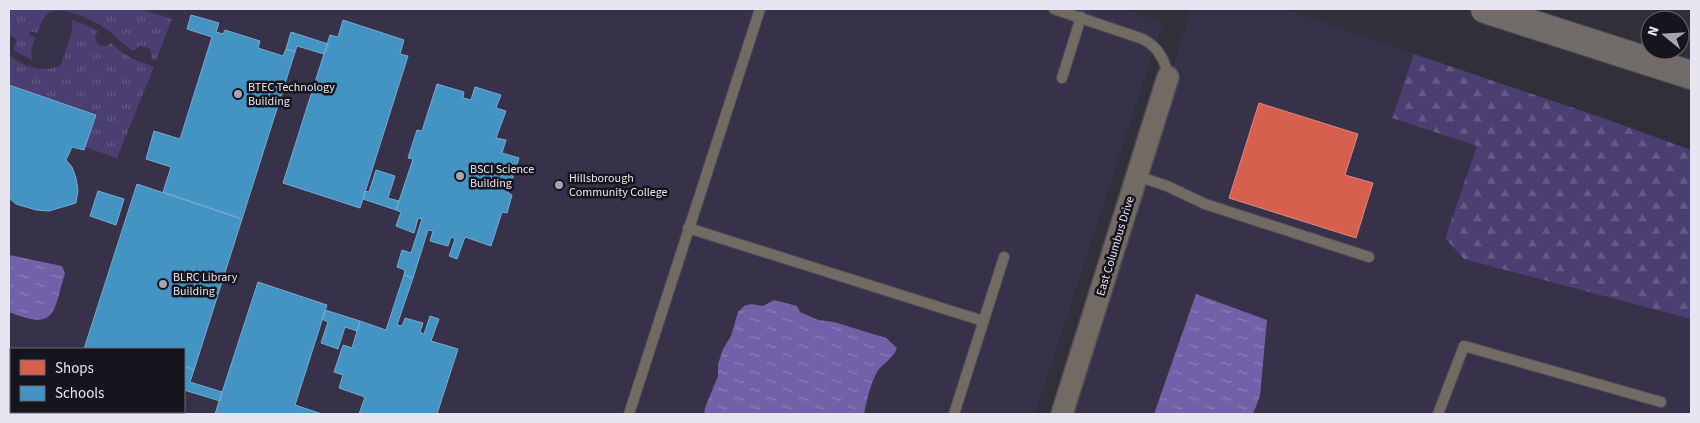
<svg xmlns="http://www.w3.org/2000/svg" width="1700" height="423" font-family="'Source Sans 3',sans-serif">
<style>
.built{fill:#373249;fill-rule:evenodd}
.grass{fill:url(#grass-tufts)}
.forest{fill:url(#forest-firs)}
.water{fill:url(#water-ripples)}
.shops{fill:#d6604d;stroke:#db887e}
.schools{fill:#4393c3;stroke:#74acd1}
.industry{fill:#8c8c6e;stroke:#a7a795}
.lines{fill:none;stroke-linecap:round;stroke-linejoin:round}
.lane-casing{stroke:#4f4d56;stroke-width:12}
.street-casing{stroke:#4f4d56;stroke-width:24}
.highway-casing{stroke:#4f4d56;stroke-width:30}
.lane{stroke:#726b64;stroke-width:10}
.street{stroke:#726b64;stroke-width:21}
.highway{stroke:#716b6a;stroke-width:28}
.poi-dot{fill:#a7a5b1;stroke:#16151d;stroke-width:2}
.labels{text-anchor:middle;stroke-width:5;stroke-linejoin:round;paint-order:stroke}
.poi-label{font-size:12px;fill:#e7e5f1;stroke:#16151d;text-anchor:start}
.street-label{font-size:12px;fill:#e7e5f1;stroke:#16151d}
</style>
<defs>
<pattern id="grass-tufts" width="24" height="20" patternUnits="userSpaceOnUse" patternTransform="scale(1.25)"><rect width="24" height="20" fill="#4a3f70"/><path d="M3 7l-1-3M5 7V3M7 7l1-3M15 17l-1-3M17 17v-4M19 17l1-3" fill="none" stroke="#645b85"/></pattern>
<pattern id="forest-firs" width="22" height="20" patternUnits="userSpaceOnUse" patternTransform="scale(1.25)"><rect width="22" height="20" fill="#4a3f70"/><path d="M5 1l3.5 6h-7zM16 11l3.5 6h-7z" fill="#645b85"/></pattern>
<pattern id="water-ripples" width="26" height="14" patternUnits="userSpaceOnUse" patternTransform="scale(1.25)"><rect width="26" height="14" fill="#7261a8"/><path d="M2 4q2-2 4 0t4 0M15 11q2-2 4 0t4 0" fill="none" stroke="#8d7fb9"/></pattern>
</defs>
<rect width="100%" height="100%" fill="#312f39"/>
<path class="built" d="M9 9H1125L1163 22 1035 414H9ZM11 349H184V412H11Z
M1191 9H1286L1414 54 1393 118 1477 146 1445 237 1690 318 1691 414H1253L1260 396 1159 399 1154 414H1073L1182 71 1173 68Z"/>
<path class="grass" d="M9 9H140L172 19 156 60 151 58V50L146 47 140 46 133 51C124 45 117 38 109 31 98 22 61 4 49 13 42 18 40 26 37 33L30 31 29 35 36 37 31 50 32 60 13 50 17 40 9 34Z
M72 20 86 25 97 31 95 38 97 43C102 46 105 48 111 43 124 56 137 61 154 67L117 158 85 147 96 114 9 85V55C23 67 44 74 61 65L72 31Z"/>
<path class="forest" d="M1414 54 1603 118 1691 150V319L1464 259 1445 238 1477 146 1392 118Z"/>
<path class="water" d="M9 255 62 266 65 273C53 314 56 331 9 312Z
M1196 294 1267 320 1260 396 1253 414H1154Z
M774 300 797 306 800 312 818 320 834 322 886 338 897 348C893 359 883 363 877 372 870 385 867 400 864 414H704L705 408 718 376V364L723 349 731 336 738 312 744 306 751 304 763 306Z"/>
<path class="shops" d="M1259 103 1358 134 1345 175 1373 183 1356 238 1229 198Z"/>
<path class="schools" d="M191 15 219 23 216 32 223 34 225 30 260 41 258 48 283 56 286 49 295 52 242 219 163 192 171 167 146 159 154 131 180 139 212 37 187 29Z
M343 20 404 40 400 54 408 56 360 208 283 183 330 35 338 37Z
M291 32 328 44 324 54 297 46 295 52 286 49Z
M437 84 464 92 463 98 471 100 475 87 501 95 496 108 506 111 496 138 506 140 502 153 519 158 508 193 512 195 507 213 502 212 491 246 465 237 457 259 449 256 455 239 451 237 448 246 430 241 433 231 428 230 413 278 404 275 405 270 397 267 402 250 411 253 422 219 418 218 414 233 396 226 401 212 396 210 413 159 408 158 417 130 422 131Z
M9 85 96 115 84 150 72 147 66 160 72 167 76 178 78 190 76 203 49 211 36 210 16 204 9 198Z
M376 170 395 176 388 198 399 201 396 210 363 199 365 191 369 192Z
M137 184 242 219 194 370 184 366V349H84Z
M98 191 124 199 116 225 90 216Z
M404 275 413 278 397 325 402 326 405 318 423 323 420 332 424 334 430 316 439 319 431 341 458 349 437 414H359L365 397 339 388 343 375 334 372 343 345 352 348 360 321 386 330Z
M258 282 327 305 295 405 322 414H215Z
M325 310 360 321 357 331 345 327 338 349 321 343 328 322 322 319Z
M184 366 194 370 190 382 222 392 220 401 184 390Z
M54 412H82L81 414H54Z"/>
<path class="industry" d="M9 385 11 386V412H54V414H9Z"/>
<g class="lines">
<defs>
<path id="lane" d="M1054 9 1143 39C1159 48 1165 60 1168 77
M1062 78 1081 17
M1137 176 1167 186 1205 204 1369 257
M688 228 983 321
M629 414 760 9
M954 414 1004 257
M1438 414 1464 346 1661 402"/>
<path id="street" d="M1062 414 1168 77"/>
<path id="highway" d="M1485 9 1691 75"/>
</defs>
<use href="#lane" class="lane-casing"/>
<use href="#street" class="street-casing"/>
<use href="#highway" class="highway-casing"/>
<use href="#lane" class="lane"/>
<use href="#street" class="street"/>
<use href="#highway" class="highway"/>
</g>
<g class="poi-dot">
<circle cx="238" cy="94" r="5"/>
<circle cx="460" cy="176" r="5"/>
<circle cx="559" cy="185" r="5"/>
<circle cx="163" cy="284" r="5"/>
</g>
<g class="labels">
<g class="poi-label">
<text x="248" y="91">BTEC Technology<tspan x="248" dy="14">Building</tspan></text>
<text x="470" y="173">BSCI Science<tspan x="470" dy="14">Building</tspan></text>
<text x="569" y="182">Hillsborough<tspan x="569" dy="14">Community College</tspan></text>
<text x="173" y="281">BLRC Library<tspan x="173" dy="14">Building</tspan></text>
</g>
<g class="street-label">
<text transform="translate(1115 246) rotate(-73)" y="4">East Columbus Drive</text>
</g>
</g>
<rect width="1700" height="423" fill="none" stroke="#e7e5f1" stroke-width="20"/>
<rect x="10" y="348" width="175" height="65" fill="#16151d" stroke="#6a6872"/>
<rect x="20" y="360" width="25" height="15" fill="#d6604d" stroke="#6a6872"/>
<text x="55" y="373" font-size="15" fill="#e7e5f1">Shops</text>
<rect x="20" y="386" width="25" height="15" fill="#4393c3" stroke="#6a6872"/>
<text x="55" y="398" font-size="15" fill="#e7e5f1">Schools</text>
<g transform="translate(1665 35) rotate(288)"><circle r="24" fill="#16151d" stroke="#6a6872"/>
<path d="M0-4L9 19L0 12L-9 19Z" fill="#a7a5b1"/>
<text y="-8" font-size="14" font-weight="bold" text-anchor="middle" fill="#e7e5f1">N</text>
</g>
</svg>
